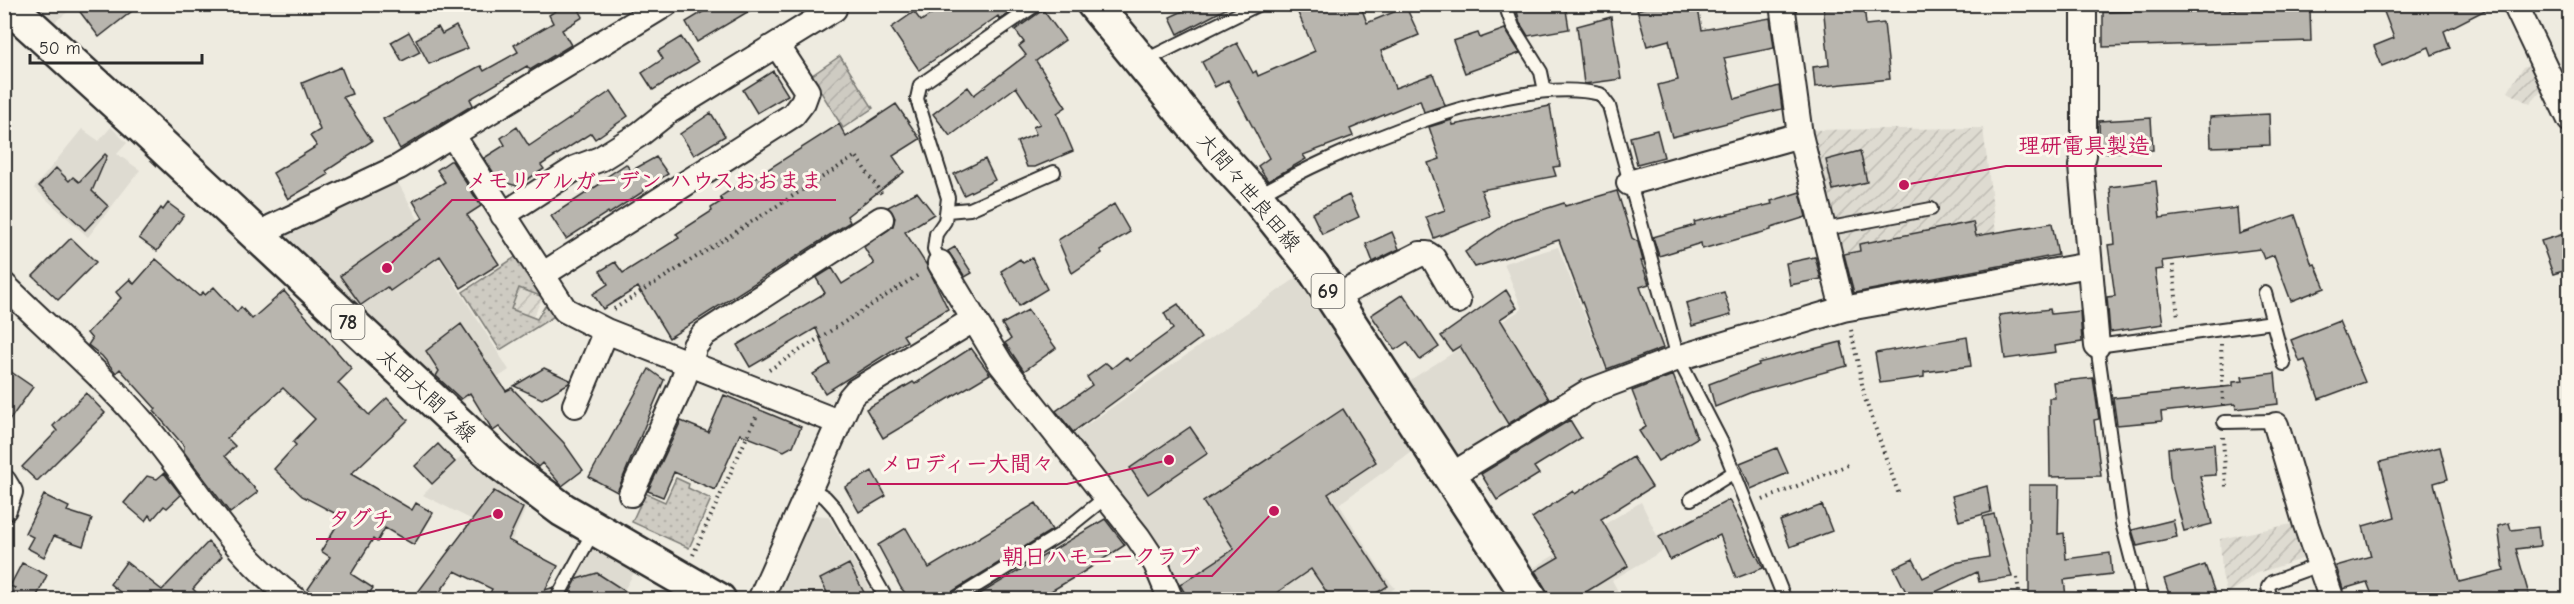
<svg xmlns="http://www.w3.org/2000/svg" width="2574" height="604" font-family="'Comic Neue','Klee One',sans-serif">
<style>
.built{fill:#dedbd1}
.industrial{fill:url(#industrial-furrows)}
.grass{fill:url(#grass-dots);stroke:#7c7b76;stroke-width:1.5}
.garden{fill:url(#garden-furrows);stroke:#7c7b76;stroke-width:1.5}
.building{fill:#b8b5ae;stroke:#2b2b2b;stroke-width:1.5}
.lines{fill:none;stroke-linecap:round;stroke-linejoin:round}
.service-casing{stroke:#2b2b2b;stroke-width:16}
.minor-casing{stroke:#2b2b2b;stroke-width:28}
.primary-casing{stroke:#2b2b2b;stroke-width:38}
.path{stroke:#2b2b2b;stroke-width:4;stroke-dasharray:1.5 4.5;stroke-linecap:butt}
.service{stroke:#fbf7ec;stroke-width:12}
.minor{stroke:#fbf7ec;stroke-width:24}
.primary{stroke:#fbf7ec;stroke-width:33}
.labels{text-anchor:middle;stroke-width:6;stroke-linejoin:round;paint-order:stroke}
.shield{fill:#fbf7ec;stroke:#696865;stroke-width:1.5}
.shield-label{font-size:20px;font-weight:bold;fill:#2b2b2b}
.street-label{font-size:21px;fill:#2b2b2b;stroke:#fbf7ec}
.leader{fill:none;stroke:#c2185b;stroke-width:2}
.callout-dot{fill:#c2185b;stroke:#fbf7ec;stroke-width:2}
.callout-label{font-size:22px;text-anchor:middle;font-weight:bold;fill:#c2185b;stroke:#fbf7ec;stroke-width:6;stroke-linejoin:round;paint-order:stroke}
</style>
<defs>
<pattern id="industrial-furrows" width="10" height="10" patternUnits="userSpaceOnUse" patternTransform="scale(1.5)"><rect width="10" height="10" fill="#dedbd1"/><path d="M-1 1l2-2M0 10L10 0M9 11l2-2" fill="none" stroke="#bfbcb4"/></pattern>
<pattern id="grass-dots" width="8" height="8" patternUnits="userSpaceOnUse" patternTransform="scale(1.5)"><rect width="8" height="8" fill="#cecbc2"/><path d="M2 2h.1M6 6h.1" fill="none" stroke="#b1aea7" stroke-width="1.8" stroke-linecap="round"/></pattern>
<pattern id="garden-furrows" width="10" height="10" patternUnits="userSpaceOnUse" patternTransform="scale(1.5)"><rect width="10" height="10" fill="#cecbc2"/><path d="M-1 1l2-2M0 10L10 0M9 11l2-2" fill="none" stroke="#b1aea7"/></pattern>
</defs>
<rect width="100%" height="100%" fill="#eeebe0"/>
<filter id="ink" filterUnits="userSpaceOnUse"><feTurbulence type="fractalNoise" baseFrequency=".0167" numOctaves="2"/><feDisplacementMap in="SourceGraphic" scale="12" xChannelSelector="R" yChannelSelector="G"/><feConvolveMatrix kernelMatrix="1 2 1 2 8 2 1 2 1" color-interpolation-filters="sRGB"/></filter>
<g filter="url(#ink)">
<path class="built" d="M26 5H77L49 26Z
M111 127 127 143 117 154 140 170 88 237 34 188 82 129 99 141Z
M395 177 441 261 509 370 457 405 276 235Z
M1558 247 1609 378 1460 460 1407 382 1522 309 1504 263Z
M1302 274 1414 450 1339 504 1384 575 1395 588 1381 599H1298L1295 593 1286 599H1180L1071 436Z
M462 455 526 508 512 540 423 495Z
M1641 502 1664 550 1612 580 1622 599H1549L1530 570Z
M811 515 828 516 876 599 774 600Z
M591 546 635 571 619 599 561 600Z"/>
<path class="industrial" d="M2534 63 2546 86 2530 104 2508 92 2523 67Z
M1983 128 2001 273 1849 296 1809 130Z
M519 288 543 297 533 317 511 309Z
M2296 523 2308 557 2255 574 2227 595 2222 574 2220 539Z"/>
<path class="grass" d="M517 256 543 297 519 288 511 309 537 319 547 303 556 315 500 350 463 292Z
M676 478 689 484 688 488 711 499 689 548 632 522 645 493 665 502Z"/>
<path class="garden" d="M840 56 873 108 843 128 811 76Z"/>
<path class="building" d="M74 4H141L99 37Z
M566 4H576L583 17 562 30 571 45 530 70 527 66 470 99 473 105 400 149 383 119 478 67 481 66 484 71 518 52 514 45 553 23 549 15Z
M716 4H761L697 42 686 22Z
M946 4H1022L1000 20 998 16 919 70 891 28 914 12 921 21Z
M1180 4H1235L1178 34 1170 17 1183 11Z
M1294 4H1360L1367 23 1406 7 1419 35 1381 51 1395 88 1433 74 1445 105 1424 112 1420 100 1350 129 1353 136 1303 155 1306 159 1268 181 1258 166 1269 158 1228 80 1215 87 1202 62 1237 43 1253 73 1256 71 1258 76 1315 51Z
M1531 4H1565L1569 29 1528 36 1520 23 1516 7Z
M1657 4H1697L1702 30 1770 18 1774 48 1724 58 1735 99 1779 86 1782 109 1672 137 1658 85 1678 80 1669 40 1647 46 1637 10Z
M1823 4H1864L1866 25 1884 23 1890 79 1815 87 1813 67 1829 65Z
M2381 4H2497L2444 31 2450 48 2432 55 2429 47 2382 66 2374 46 2394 38Z
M2221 9 2310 10 2311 41 2103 47V12Z
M1043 10 1065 40 1036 61 1066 107 1057 113 1073 151 1035 167H1027L1017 142 1036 134 1033 127 1040 124 1016 87 950 136 933 114 968 87 974 95 1026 55 1019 46 1024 42 1015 30Z
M1611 17 1621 79 1584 84 1577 26Z
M456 26 468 48 429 64 416 39 438 27 442 34Z
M1505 29 1520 53 1465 73 1453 41 1478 33 1480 38Z
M409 32 420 52 402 61 391 42Z
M681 37 698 62 653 90 642 73 663 59 658 51Z
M341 67 352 94 343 97 372 141 326 171 328 175 288 199 273 173 317 146 310 136 320 130 302 83Z
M773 71 788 95 757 113 743 90Z
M611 91 628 116 595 139 591 133 541 165 544 169 517 186 499 181 484 158 505 145 501 138 517 127 529 146Z
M896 104 920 139 893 156 904 172 847 216 850 222 669 338 638 287 603 309 593 294 608 284 600 271 615 262 623 273 679 238 676 234 712 211 711 208 722 201 720 197 744 181 745 184 839 124 846 137Z
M1550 106 1560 166 1553 167 1556 176 1481 190 1490 216 1434 238 1426 217 1445 210 1428 163 1440 159 1429 127 1452 120 1453 125Z
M711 113 725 136 694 155 680 134Z
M2269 114 2270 145 2211 147 2210 117Z
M2151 118 2153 150 2100 153 2099 121Z
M1657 130 1664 157 1637 164 1630 137Z
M1860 151 1867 182 1833 190 1826 160Z
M105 154 107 156 92 191 108 206 85 230 39 186 56 168 69 181 73 177 79 182Z
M656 157 668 174 643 189 644 191 609 214 608 212 566 239 551 216 603 182 602 180 626 164 631 171Z
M985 159 995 180 964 195 954 174Z
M450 161H452L481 206 467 215 499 264 461 288 440 256 390 291 387 287 361 305 340 276 423 218 413 201 445 182 437 170Z
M2156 181 2160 218 2237 208 2239 234 2295 215 2312 265 2315 264 2325 288 2291 301 2274 255 2264 259 2260 249 2162 261 2163 269 2155 270 2163 324 2110 332 2107 297 2115 296 2108 245 2115 244 2110 187Z
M1617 191 1632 238 1638 242 1643 261H1641L1649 284 1640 287 1663 348 1607 369 1559 240 1475 267 1465 252 1514 219 1564 203 1565 206Z
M917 192 934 214 905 232 926 264 948 309 903 335 907 341 825 393 813 374 830 364 816 328 750 367 737 345 825 293 816 278 832 268 842 284 874 264 864 247 893 226 895 218 888 207Z
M1800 192 1806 217 1771 228V230L1702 249 1701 243 1659 256 1653 237 1695 225 1694 222 1772 204 1771 201Z
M1349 195 1359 217 1322 234 1312 213Z
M168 203 184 215 157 251 139 238 161 208 163 210Z
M1114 204 1130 232 1100 250 1102 253 1072 273 1058 240Z
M1973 222 1976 236 2052 223 2058 255 1854 293 1844 254 1860 251 1859 244Z
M1392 232 1399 249 1373 262 1366 244Z
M2570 232V269L2553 274 2541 241Z
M71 238 96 262 58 300 33 276Z
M955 247 972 273 965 277 948 251Z
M1815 257 1821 279 1790 285 1786 263Z
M1032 258 1047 289 1019 306 1001 271 1020 259 1023 263Z
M156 259 199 296 203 292 205 295 214 287 237 312 241 307 252 319 284 291 352 369 338 383 369 415 387 398 408 420 351 474 412 510 416 503 433 513 414 545 385 528 377 542 373 539 351 574 373 588 365 600H323L308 589 330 557 321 551 342 517 302 496 274 469 296 445 293 442 315 419 283 388 227 438 235 446 225 456 258 492 230 513 184 452V446L154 411 156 409 120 369 116 373 102 356 88 345 92 339 87 333 121 298 116 292 130 279 134 284Z
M1506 290 1517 308 1500 319 1549 399 1508 424 1460 346 1452 351 1441 336Z
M1724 292 1731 315 1692 326 1686 303Z
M1403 294 1439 347 1420 360 1407 342 1395 350 1371 315Z
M1178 304 1201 338 1073 432 1056 411 1092 385 1087 377 1106 363 1112 368 1126 357 1129 361 1173 329 1164 313Z
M2050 309 2051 314 2080 311 2082 342 2055 346 2056 352 2005 359 1999 315Z
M1028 310 1056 348 1024 371 1005 343 1011 339 1002 324Z
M2339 321 2365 382 2319 399 2305 360 2300 362 2291 340Z
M461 324 506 391 512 388 564 443 583 470 562 486 542 463 538 467 499 427 493 431 470 393 461 399 436 376 439 371 426 351Z
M1967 337 1971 366 1924 372V377L1880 383 1875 353Z
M1841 342 1847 366 1752 392 1715 407 1709 384 1759 365 1758 363Z
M971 348 990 374 883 438 866 409 913 382 915 384Z
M4 367 33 387 4 428Z
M544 368 570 380 569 383 542 399 514 386Z
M649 369 664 380 617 492 589 477Z
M2275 373 2278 404 2236 409 2235 404 2161 412 2162 421 2117 425 2113 398 2233 386V382L2243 381 2242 377Z
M1673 375 1697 438 1658 461 1639 431 1646 427 1632 391Z
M2093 378 2099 419 2094 420 2101 476 2050 477 2049 398H2055L2053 382Z
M86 393 105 413 37 481 22 467 57 431 53 426Z
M724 395 801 427 793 446 784 451 740 434 715 490 674 472 663 497 648 491 681 421 708 432Z
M1343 409 1376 462 1328 494 1388 586 1365 600H1332L1311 569 1266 600H1189L1180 585 1234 549 1203 502Z
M1570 420 1581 438 1534 467 1539 474 1497 500 1481 474Z
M1190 427 1208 453 1148 494 1130 468Z
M438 444 455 462 432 484 415 466Z
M2214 444 2216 475 2200 476 2212 524 2184 531 2170 477 2168 448Z
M2440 447 2448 479 2434 483 2459 582 2504 571 2498 526 2509 523 2511 530 2538 527 2540 546 2516 549 2529 595 2511 600H2374L2367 582 2343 589 2336 566 2371 556 2363 526 2395 517 2380 462Z
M1777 448 1788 473 1751 489 1740 463Z
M1633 457 1652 487 1601 519 1628 566 1573 600H1552L1535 571 1559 557 1532 518 1573 491 1575 494Z
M872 471 886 496 859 512 845 487Z
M164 473 181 495 167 508 164 506 153 519 149 515 145 521 124 503 147 476 157 479Z
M2029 485H2059L2058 534 2064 533 2066 559 2110 553 2112 574 2064 580 2066 596 2029 598Z
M1987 486 1991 512 1959 521 1952 496Z
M494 491 523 508 508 540 558 566 545 590 554 587 548 600H504L490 593 492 589 455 571 434 600H412Z
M44 495 69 507 67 511 92 519 83 546 54 536 44 557 27 548 33 537 25 533Z
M1729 500 1763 568 1736 578 1720 535 1670 560 1659 537Z
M1036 503 1052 530 953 591 949 600H911L901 588 878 545 906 528 929 568Z
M1822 505 1832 531 1790 547 1780 521Z
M1994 514 2012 577 1979 582 1977 572 1931 594 1934 600H1910L1894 568 1913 559 1923 578 1954 563 1989 557 1983 517Z
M1105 519 1125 545 1085 571 1036 600H970Z
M2173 520 2177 537 2137 546 2132 530Z
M208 542 222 556 193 589 204 600H130L110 584 126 562 162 590Z
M22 563 47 575 35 600H9L15 588 10 586Z
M849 564 868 600H831L820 579Z
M2205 565 2216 596 2205 600H2171L2164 579Z
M597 573 639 600H566L577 579Z"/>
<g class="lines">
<defs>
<path id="service" d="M1505 4 1513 27 1541 72 1545 91
M1144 61 1259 4
M1257 196C1333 151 1513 73 1600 94L1609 106 1678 358 1722 443 1785 600
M947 211 970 209 1054 172
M1825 229 1931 209
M940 263 934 249 936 234 945 221 948 198 917 99 920 85 1037 4
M2265 293 2284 364
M2224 422 2273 421 2276 425
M811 489 825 497 835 508 887 600
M1691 499 1734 472
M957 598 1059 535 1106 497
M556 600 594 530
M2142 600 2122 523 2097 346 2273 322
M2271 600 2268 587 2272 582 2319 565"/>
<path id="minor" d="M1782 4 1800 135 1843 309
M2084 4V155L2081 166 2097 346
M2515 4 2570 120
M453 136 565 310 606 331 838 422
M1629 183 1800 135
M503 215 576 168 600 159 640 134 669 111 834 9
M257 237 272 227 399 167 666 4
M940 263 1001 364 1138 537 1156 564 1171 600
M542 275 793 115 803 102 807 91 777 45
M4 285C51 331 102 375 144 424 196 485 229 552 296 600
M1333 298 1420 254H1427L1433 258 1458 301
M575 405 606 331
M2276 425 2306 525 2332 600
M1450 476 1588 392 1678 358 1843 309 2089 265
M4 482 10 492 4 509
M631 494 681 386 695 346 704 334 881 219
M760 600 850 398 856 391 973 320"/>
<path id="primary" d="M7 4 140 125 500 463 563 510 719 600
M1094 4 1212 148 1256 196 1312 266 1531 600"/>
</defs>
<use href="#service" class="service-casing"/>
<use href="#minor" class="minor-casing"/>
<use href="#primary" class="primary-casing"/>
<path class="path" d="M2173 265 2178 318
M614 309 856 156 883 196
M1851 330 1865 399 1899 495
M2221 344 2223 406
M769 370 920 274
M2223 437 2226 487
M1763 500 1848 465
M693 555 757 415
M2017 578 2020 600"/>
<use href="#service" class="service"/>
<use href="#minor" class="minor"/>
<use href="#primary" class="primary"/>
</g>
</g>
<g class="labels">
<g class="shield">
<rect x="1311.5" y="274" width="33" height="34" rx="4.5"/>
<rect x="331.5" y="305" width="33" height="34" rx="4.5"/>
</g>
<g class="shield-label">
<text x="1328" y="298">69</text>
<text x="348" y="329">78</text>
</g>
<g class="street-label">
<text transform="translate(1249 192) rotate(50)" y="7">大間々世良田線</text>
<text transform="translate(427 395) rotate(43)" y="7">太田大間々線</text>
</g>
</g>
<path class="leader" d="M1904 185L2006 166H2162M387 268L452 200H836M1169 460L1067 484H867M498 514L406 539H316M1274 511L1212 576H990"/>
<g class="callout-dot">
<circle cx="1904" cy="185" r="6"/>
<circle cx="387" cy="268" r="6"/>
<circle cx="1169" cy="460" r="6"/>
<circle cx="498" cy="514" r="6"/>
<circle cx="1274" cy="511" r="6"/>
</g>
<g class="callout-label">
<text x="2084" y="153">理研電具製造</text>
<text x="644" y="188">メモリアルガーデン ハウスおおまま</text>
<text x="967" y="471">メロディー大間々</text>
<text x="361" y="526">タグチ</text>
<text x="1101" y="564">朝日ハモ二ークラブ</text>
</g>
<rect width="2574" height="604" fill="none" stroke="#fbf7ec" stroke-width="24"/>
<rect x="12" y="12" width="2550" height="580" fill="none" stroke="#2b2b2b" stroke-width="2" filter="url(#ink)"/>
<path d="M30 54v9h172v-9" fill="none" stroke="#2b2b2b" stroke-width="3"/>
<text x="39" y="54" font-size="18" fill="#2b2b2b" stroke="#fbf7ec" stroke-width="4.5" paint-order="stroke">50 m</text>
</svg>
